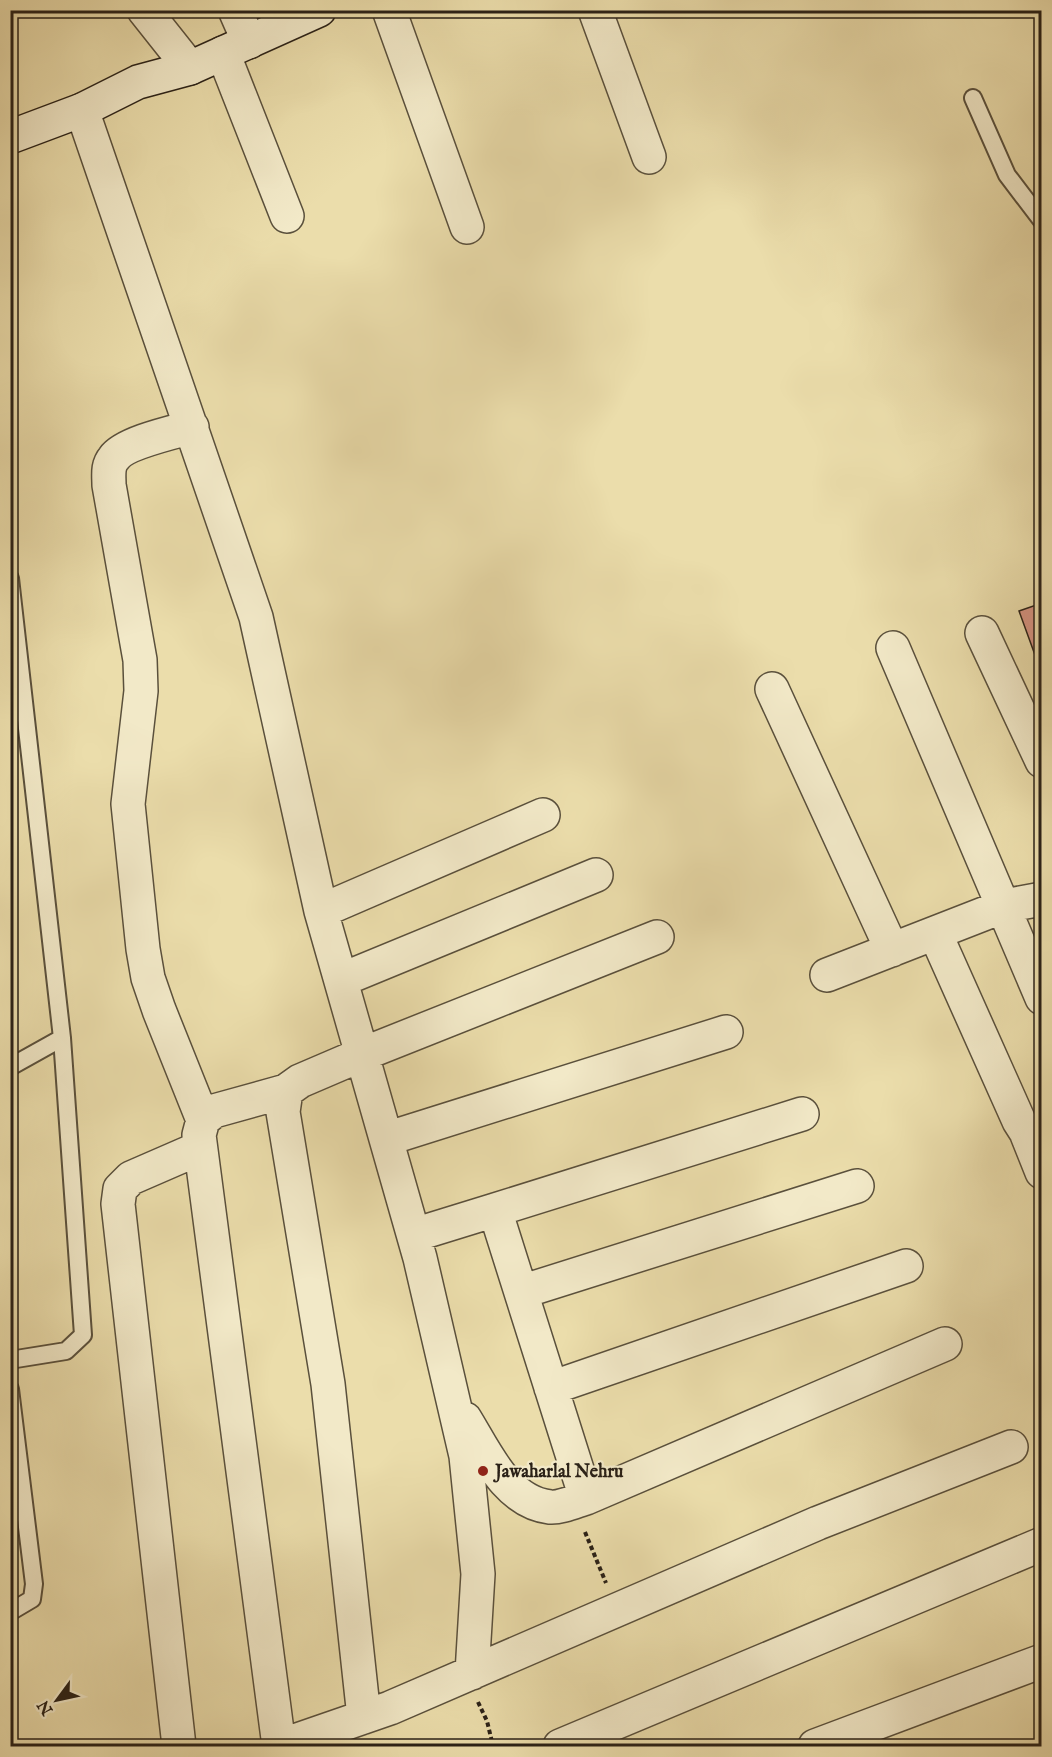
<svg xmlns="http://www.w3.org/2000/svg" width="1052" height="1757" font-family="'IM FELL English',serif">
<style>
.building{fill:#d79483;stroke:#2a2117;stroke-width:1.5}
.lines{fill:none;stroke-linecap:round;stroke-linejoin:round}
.service-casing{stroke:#5a503c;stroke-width:20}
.minor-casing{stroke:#5a503c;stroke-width:36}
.secondary-casing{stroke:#2a2117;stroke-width:36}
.path{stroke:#2a2117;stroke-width:4;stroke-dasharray:4.5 3;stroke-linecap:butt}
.service{stroke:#f2e9c8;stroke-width:16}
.minor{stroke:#f2e9c8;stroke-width:33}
.secondary{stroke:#f2e9c8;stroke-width:33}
.poi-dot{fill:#8f2418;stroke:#f2e9c8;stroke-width:2}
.labels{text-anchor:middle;stroke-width:4.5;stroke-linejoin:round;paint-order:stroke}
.poi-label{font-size:18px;font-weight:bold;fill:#2a2117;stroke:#f2e9c8;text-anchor:start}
</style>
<rect width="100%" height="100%" fill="#ebddab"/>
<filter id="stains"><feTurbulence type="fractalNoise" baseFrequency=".00333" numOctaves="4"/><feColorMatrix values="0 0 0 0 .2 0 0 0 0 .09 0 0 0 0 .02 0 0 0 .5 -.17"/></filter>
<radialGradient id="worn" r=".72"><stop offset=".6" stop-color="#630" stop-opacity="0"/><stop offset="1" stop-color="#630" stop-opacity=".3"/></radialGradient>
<path class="building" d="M1042 603V652L1035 655 1019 611Z"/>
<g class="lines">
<defs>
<path id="service" d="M973 98 1007 175 1042 221
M10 578 62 1038 83 1335 66 1351 10 1360
M10 1067 62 1038
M10 1389 34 1584 32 1599 10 1612"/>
<path id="minor" d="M144 10 190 68
M235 10 249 42
M389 10 467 227
M595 10 649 157
M223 53 287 216
M82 110 256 617 321 911 420 1258 466 1456 478 1574 472 1673
M192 427C174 432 124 443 114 458 107 466 109 475 109 485L140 660 141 691 128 804 143 949 148 978 159 1010 203 1120
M982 633 1042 761
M893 648 1042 998
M772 689 892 950
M321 911 543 815
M935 933 1019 1121 1026 1132 1042 1133
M827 975 1004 906 1042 899
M341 980 596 875
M1026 1132 1042 1172
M386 1139 726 1032
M495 1210 802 1114
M414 1235 495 1210 586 1498
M521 1292 857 1186
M551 1388 906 1266
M465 1419C485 1451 506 1502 550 1507 560 1508 576 1501 586 1498L945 1344
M364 1717 328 1384 283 1112 286 1091 300 1081 363 1054 657 937
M179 1746 118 1204 120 1189 131 1178 200 1148
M279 1746 199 1135 203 1120 214 1111 286 1091
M280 1746 390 1708 818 1523 1011 1447
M560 1746 1042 1544
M815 1746 1042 1661"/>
<path id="secondary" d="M10 137 82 110 138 82 190 68 319 10"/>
</defs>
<use href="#service" class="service-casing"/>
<use href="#minor" class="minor-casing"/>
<use href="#secondary" class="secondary-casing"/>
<path class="path" d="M585 1532 606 1583
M478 1702 487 1721 493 1746"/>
<use href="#service" class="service"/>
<use href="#minor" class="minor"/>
<use href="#secondary" class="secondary"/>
</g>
<circle class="poi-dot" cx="483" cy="1471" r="6"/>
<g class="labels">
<g class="poi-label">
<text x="495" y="1477">Jawaharlal Nehru</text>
</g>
</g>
<rect width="1052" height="1757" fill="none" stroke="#ebddab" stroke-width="36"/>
<rect x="12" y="12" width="1028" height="1733" fill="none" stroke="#2a2117" stroke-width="3"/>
<rect x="18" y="18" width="1016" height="1721" fill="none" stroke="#2a2117" stroke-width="1.5"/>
<g transform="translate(57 1700) rotate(237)" stroke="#f2e9c8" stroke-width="4.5" paint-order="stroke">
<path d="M0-4.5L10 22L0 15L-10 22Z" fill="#2a2117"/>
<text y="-9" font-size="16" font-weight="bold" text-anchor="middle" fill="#2a2117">N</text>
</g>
<rect width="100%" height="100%" filter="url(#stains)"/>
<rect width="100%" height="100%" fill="url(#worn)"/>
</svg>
